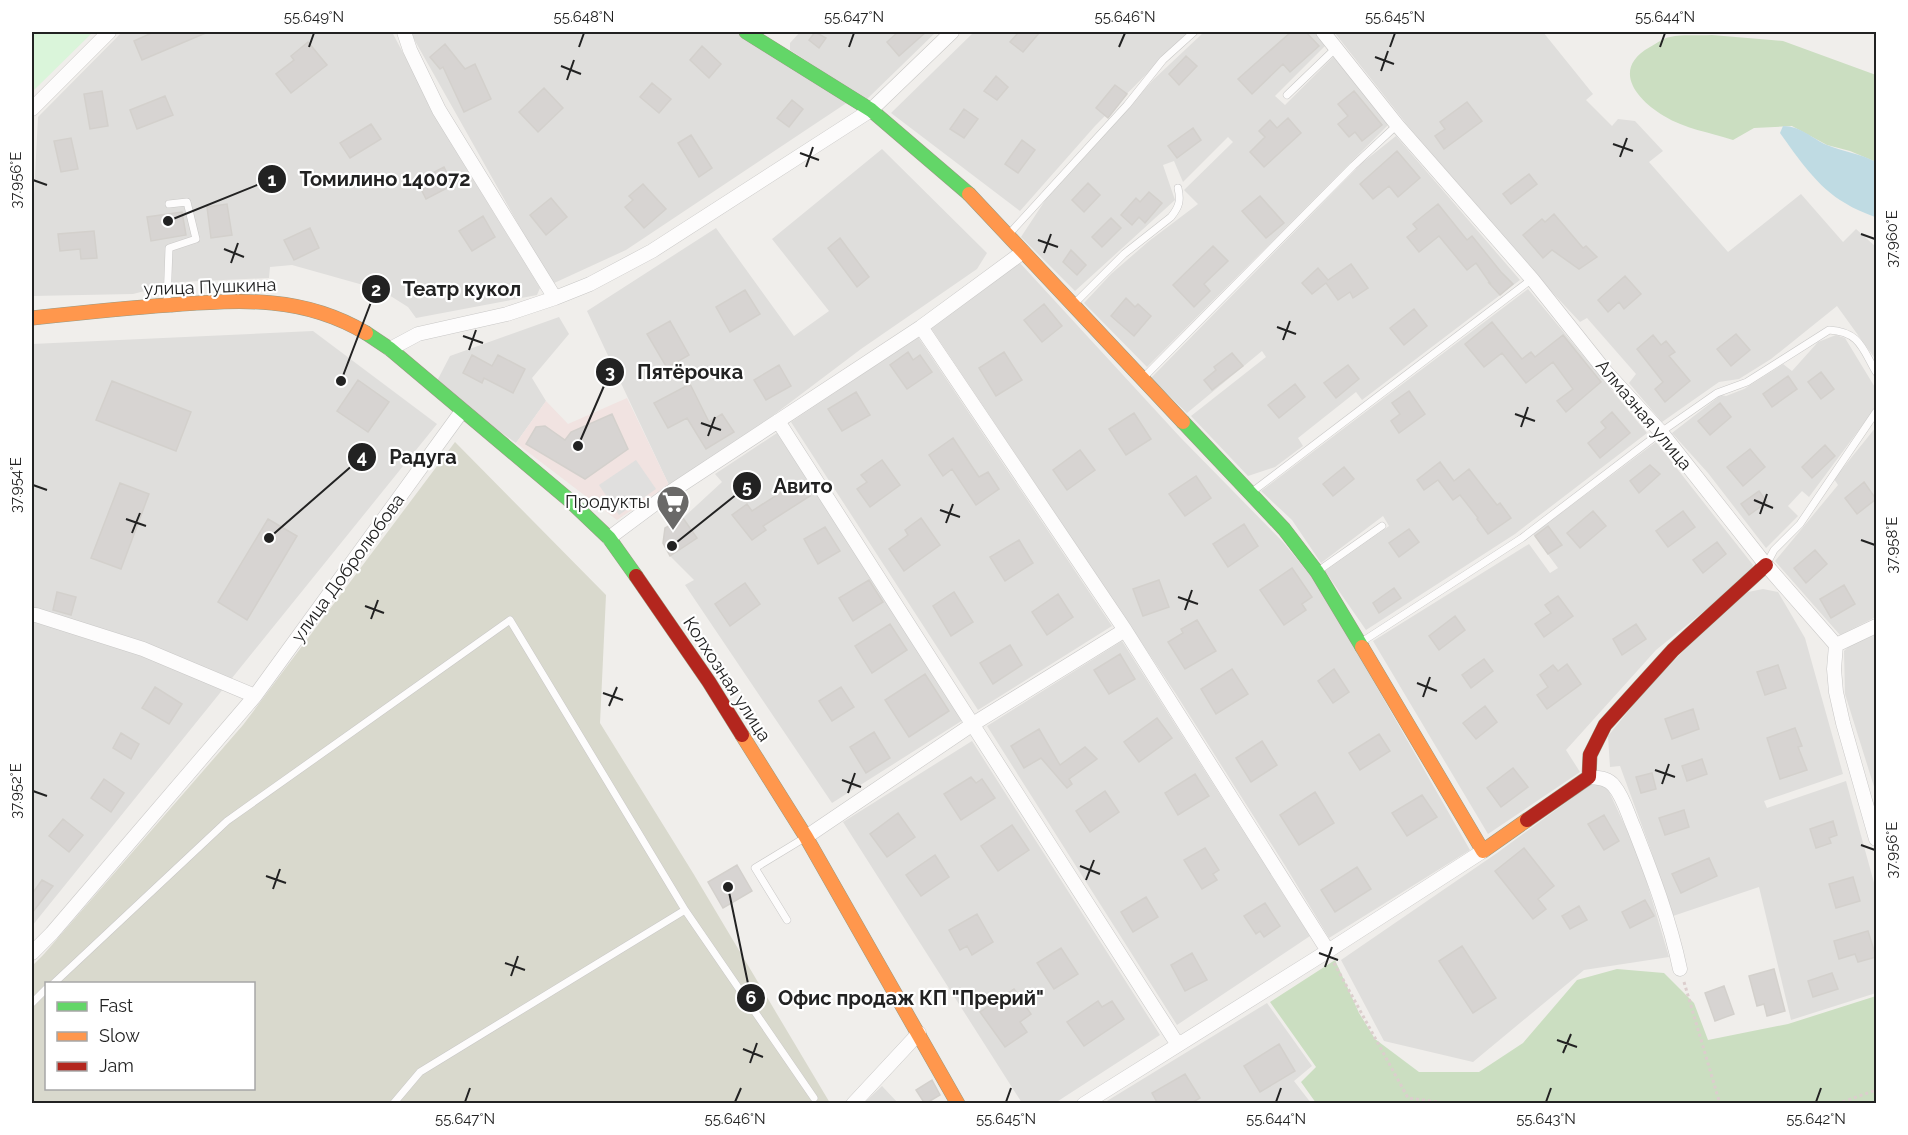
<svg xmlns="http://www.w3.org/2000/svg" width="1908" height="1135" font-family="Raleway,sans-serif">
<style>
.residential{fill:#dfdedc}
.commercial{fill:#f1e3e1}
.construction{fill:#d9d9cd;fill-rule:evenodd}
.forest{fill:#cbdec1}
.park{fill:#daf5da}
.parking{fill:#e0dfde}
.water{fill:#bfdbe3}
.building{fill:#d7d4d2;stroke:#d3d0cc;stroke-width:1.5}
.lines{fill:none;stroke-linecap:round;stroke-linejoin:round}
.lane-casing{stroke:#c9c8c7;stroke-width:8}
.street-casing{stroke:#c9c8c7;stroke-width:15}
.fast-casing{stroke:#999a82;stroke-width:15}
.slow-casing{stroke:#999a82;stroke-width:15}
.jam-casing{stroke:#999a82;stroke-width:15}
.path{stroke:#dccecd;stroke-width:3;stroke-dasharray:3 3;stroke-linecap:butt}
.lane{stroke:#fdfcfc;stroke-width:7}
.street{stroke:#fdfcfc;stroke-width:14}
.fast{stroke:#63d668;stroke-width:14}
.slow{stroke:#ff974d;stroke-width:14}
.jam{stroke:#b3261e;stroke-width:14}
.ticks{fill:none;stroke:#222;stroke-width:2}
.labels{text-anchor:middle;stroke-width:4.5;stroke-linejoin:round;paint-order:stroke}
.street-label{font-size:18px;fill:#222;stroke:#fff}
.poi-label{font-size:18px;fill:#222;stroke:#fff;text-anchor:end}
.leader{fill:none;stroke:#222;stroke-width:2}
.callout-dot{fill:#222;stroke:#fff;stroke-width:2}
.mark-label{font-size:18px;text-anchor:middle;font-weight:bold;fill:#fff}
.callout-label{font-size:20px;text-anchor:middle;font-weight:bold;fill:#222;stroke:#fff;stroke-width:4.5;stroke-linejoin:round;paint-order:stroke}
.neatline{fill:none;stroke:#222;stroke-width:2}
.ticks-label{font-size:15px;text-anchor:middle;fill:#222}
</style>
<rect width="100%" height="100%" fill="#f0eeeb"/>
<path class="residential" d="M122 32H392L448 138 540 288 537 295 416 318 408 307 381 290 292 265 270 267 269 278 180 282 133 294 32 296V234L38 117Z
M410 32H746L848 102 626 250 552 284Z
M800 32H936L866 100 790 50V43Z
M974 32H1188L1095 126 1020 211 891 113Z
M1204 32H1315L1327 44 1275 96 1285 105 1334 56 1388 125 1147 367 1084 303 1111 274 1149 241 1198 204 1184 190 1233 142 1228 137 1183 182 1174 161 1163 165 1175 200 1075 291 1021 237 1046 199 1153 80Z
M1334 32H1543L1593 94 1586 100 1612 126 1618 119 1635 121 1663 151 1649 162 1728 252 1801 194 1843 242 1856 229 1876 247V360L1837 306 1771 359 1739 379 1719 382 1662 422 1629 383 1636 374 1587 318 1580 322 1535 274 1408 126Z
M1396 136 1520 280 1362 400 1356 392 1298 438 1303 446 1275 467 1248 476 1191 416 1266 357 1262 351 1187 413 1151 378 1362 163Z
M882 149 987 253 977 269 861 349 747 435 669 485 587 311 716 228 794 336 829 311 772 239Z
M1020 263 1180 437 1283 542 1319 586 1470 850 1329 938 1286 867 1176 694 931 328Z
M1528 289 1647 433 1515 534 1366 630 1325 571 1389 526 1383 516 1321 563 1292 520 1261 491Z
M559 317 569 334 532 378 546 401 516 443 477 415 437 381 450 356Z
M313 331 437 424 32 926V344Z
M1836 335 1845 338 1876 389V407L1809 497 1802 491 1788 506 1798 516 1766 548 1708 473 1672 433 1721 395 1726 396 1744 389 1783 364 1792 371 1818 342Z
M918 337 1112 626 978 710 791 422Z
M1876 427V617L1840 635 1775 561 1838 485 1834 479Z
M777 433 963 720 832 803 685 585 694 580 670 556 663 543 665 528 683 518 722 482 715 474Z
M1656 442 1753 565 1749 575 1656 650 1566 750 1580 772 1488 834 1373 641 1529 544 1550 573 1558 568 1533 534Z
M1763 589 1778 592 1805 638 1843 774 1764 801 1767 808 1846 781 1876 890V993L1791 1020 1759 887 1673 916 1649 845 1620 766 1610 767 1608 736 1648 687 1717 617 1748 592Z
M1876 634V793L1845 694 1844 651 1852 643Z
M1122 641 1310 936 1177 1025 987 726Z
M972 741 1160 1035 1055 1103H1022L843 822Z
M1605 783 1639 856 1669 957 1584 970 1473 1062 1384 1041 1341 960 1497 853 1590 785Z
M1267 1003 1312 1066 1294 1081 1311 1103 1102 1104Z
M882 1086 898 1103H864Z"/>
<path class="commercial" d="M627 398 669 485 617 520 516 443 546 401 568 424Z"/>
<path class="construction" d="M455 442 606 595 600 723 693 873 830 1103 32 1104V966L44 954 243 725ZM46 984H254V1088H46Z"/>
<path class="forest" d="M1712 35 1783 41 1876 75V162L1850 151 1827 145 1792 126 1754 128 1733 140C1709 132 1685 129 1664 116 1636 99 1611 69 1650 47 1656 44 1663 38 1670 37 1683 34 1698 36 1712 35Z
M1335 960 1359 1013 1375 1039 1419 1072H1479L1523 1043 1577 980 1617 969 1664 973 1694 1003 1708 1040 1788 1024 1876 996V1103H1316L1301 1082 1316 1067 1270 1002Z"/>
<path class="park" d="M32 32H93L32 92Z"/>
<path class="parking" d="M636 460 656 489 619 515 599 485Z"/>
<path class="water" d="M1783 126C1801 126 1811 138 1827 145 1843 152 1859 153 1876 162V216L1875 217C1865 213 1854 209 1845 203 1818 188 1798 158 1780 133Z"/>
<path class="building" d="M154 32H208L142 60 134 41Z
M815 32 826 38 819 48 809 40Z
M898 32H926L899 56 887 42Z
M1019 32H1040L1023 52 1010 42Z
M1291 32H1306L1319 46 1290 72 1283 64 1252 94 1238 79Z
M308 42 327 65 291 93 276 74 294 60 291 56Z
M445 44 465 69 475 64 491 99 464 112 443 67 440 69 430 57Z
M702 46 721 64 709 78 690 60Z
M1186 56 1197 66 1179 85 1169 74Z
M996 76 1008 87 997 100 984 91Z
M652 83 671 99 659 113 640 97Z
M1115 85 1127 94 1108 118 1096 108Z
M544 88 563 108 538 132 519 112Z
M102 91 108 126 90 129 84 94Z
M1354 91 1382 125 1362 141 1355 132 1349 137 1338 124 1348 116 1338 104Z
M165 96 173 115 137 129 130 110Z
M792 100 803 109 789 127 777 118Z
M1467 102 1482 121 1444 149 1435 136 1445 129 1440 122Z
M964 109 978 119 964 138 950 129Z
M1288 118 1301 133 1264 167 1250 152 1265 137 1259 131 1270 120 1277 128Z
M371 124 381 139 350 158 340 143Z
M1193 128 1201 140 1177 158 1168 146Z
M691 135 712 168 699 177 678 143Z
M71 138 78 169 61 172 54 141Z
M1022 140 1035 150 1018 173 1005 164Z
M1397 151 1420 178 1398 197 1389 186 1373 199 1360 184Z
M444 167 453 185 426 199 417 181Z
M1529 174 1537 184 1511 204 1503 194Z
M1088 183 1100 195 1084 212 1072 200Z
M643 184 666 209 644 228 625 207 633 200 629 196Z
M1149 192 1162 203 1145 223 1139 217 1132 225 1121 215 1136 198 1140 202Z
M1260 196 1284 223 1266 238 1242 211Z
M551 198 567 217 546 235 530 215Z
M227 204 232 235 211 238 207 207Z
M1438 204 1467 240 1472 236 1501 272 1513 284 1500 295 1489 283H1490L1476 263 1467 270 1439 236 1419 252 1407 237 1417 229 1413 224Z
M182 212 186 235 151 241 147 217Z
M1554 214 1583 248 1586 246 1597 257 1579 269 1552 250 1543 258 1523 235 1542 219 1545 222Z
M483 216 495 237 472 251 459 231Z
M1111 218 1121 228 1102 247 1092 237Z
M310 228 319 248 294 260 284 240Z
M94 231 97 258 81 259 80 249 60 251 58 234Z
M840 238 869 277 857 287 828 248Z
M1213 246 1228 261 1204 284 1210 291 1194 307 1173 285Z
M1071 250 1086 265 1077 275 1063 262Z
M1351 264 1368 288 1353 298 1350 292 1338 300 1326 283 1312 294 1302 283 1318 268 1328 280Z
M1625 276 1641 294 1624 309 1619 302 1608 312 1598 300Z
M745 290 760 314 730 332 716 307Z
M1126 298 1135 307 1138 304 1151 316 1134 336 1111 316Z
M1044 304 1062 326 1042 342 1024 320Z
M1414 309 1427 326 1404 345 1390 328Z
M670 321 689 355 667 368 647 334Z
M1492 322 1522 359 1531 352 1535 357 1563 335 1601 382 1566 412 1557 401 1573 389 1553 362 1526 383 1502 353 1484 367 1465 344Z
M1736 334 1750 350 1731 366 1717 349Z
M1653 335 1661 345 1666 341 1675 352 1669 356 1690 381 1665 402 1655 389 1663 382 1637 349Z
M908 352 913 360 920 355 932 372 907 389 890 365Z
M1004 352 1022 380 996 396 979 368Z
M1232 353 1243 366 1212 390 1204 380 1216 370 1214 367Z
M472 355 492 366 498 355 525 369 513 393 484 378 482 383 463 373Z
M779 365 791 386 766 400 754 380Z
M1348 365 1359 379 1336 398 1324 383Z
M1821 372 1834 389 1821 399 1808 382Z
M1788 376 1797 389 1772 407 1763 394Z
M358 380 389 402 368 432 337 411Z
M112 381 191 412 176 451 96 420Z
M690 384 709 422 722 414 734 432 706 449 687 418 668 428 654 403Z
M1295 384 1305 397 1279 418 1268 405Z
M1409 391 1425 414 1399 433 1391 421 1400 414 1392 403Z
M856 392 870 415 842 431 828 409Z
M1720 403 1731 417 1710 435 1698 421Z
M1612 412 1630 433 1600 458 1588 443 1606 428 1601 422Z
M1134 413 1151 439 1126 455 1109 429Z
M612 414 628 449 585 479 526 444 536 427 545 426 565 440 571 432Z
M953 438 979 477 988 472 999 489 976 505 952 469 943 476 929 455Z
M1825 445 1835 456 1812 478 1802 467Z
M1750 449 1765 467 1743 486 1727 467Z
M1080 450 1095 470 1067 490 1053 470Z
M882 460 900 485 870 507 857 489 867 482 861 475Z
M1440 462 1454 481 1469 469 1497 505 1500 503 1511 518 1488 534 1477 519 1478 518 1460 495 1453 500 1438 480 1424 490 1417 480Z
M1650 465 1660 474 1639 493 1630 481Z
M1344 467 1354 479 1333 496 1323 484Z
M1196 476 1211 498 1185 516 1169 494Z
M800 480 810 496 763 526 766 530 752 540 732 515 747 504 752 511Z
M1864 482 1876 499 1857 514 1845 498Z
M120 483 149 494 121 569 91 558Z
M1759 491 1767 502 1749 515 1741 504Z
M1593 511 1606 526 1580 548 1567 533Z
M1683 511 1695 527 1668 547 1656 531Z
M683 518 697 538 670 556 663 543 665 528Z
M921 518 940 545 904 571 889 549 908 535 905 530Z
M268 519 297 536 247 620 218 602Z
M1244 524 1258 546 1228 567 1213 544Z
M1548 526 1562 545 1548 554 1535 536Z
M825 527 840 551 818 564 804 539Z
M1409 529 1419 542 1399 557 1389 543Z
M1019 540 1033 563 1005 581 990 557Z
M1717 542 1726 554 1703 573 1693 560Z
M1815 550 1827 564 1806 583 1794 568Z
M1292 568 1312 597 1302 604 1306 610 1284 625 1260 590Z
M869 580 883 602 853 621 839 598Z
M1159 580 1169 607 1143 616 1133 589Z
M745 583 760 604 730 626 715 604Z
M1844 585 1855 604 1831 618 1820 599Z
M1394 588 1401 598 1379 613 1373 603Z
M57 592 76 597 71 615 53 610Z
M954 592 973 622 951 636 933 606Z
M1058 594 1073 617 1047 635 1032 612Z
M1558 596 1573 616 1544 637 1535 624 1551 613 1545 605Z
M1455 616 1465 630 1439 650 1429 636Z
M1197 620 1216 651 1185 669 1168 642 1183 633 1181 629Z
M890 624 907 650 872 673 855 646Z
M1636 624 1646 639 1622 655 1613 639Z
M1010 645 1022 665 993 684 980 663Z
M1120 654 1135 679 1109 694 1094 670Z
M1484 659 1493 671 1471 688 1462 675Z
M1567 664 1581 684 1547 709 1537 695 1548 687 1540 675 1553 665 1558 671Z
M1778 665 1786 688 1765 695 1757 672Z
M1232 669 1248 694 1216 714 1201 689Z
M1334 669 1349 692 1333 703 1318 681Z
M925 674 949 711 909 737 885 700Z
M155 687 182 704 169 724 142 708Z
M841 687 854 707 832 721 819 701Z
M1485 706 1497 722 1476 739 1463 723Z
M1693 709 1699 729 1672 739 1665 719Z
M1157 718 1172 738 1139 762 1124 742Z
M1795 728 1802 746 1798 747 1807 770 1780 779 1767 738Z
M1039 729 1060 765 1085 747 1097 759 1069 779 1072 784 1067 788 1041 758 1024 768 1011 746Z
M874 732 890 758 866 773 850 747Z
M121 733 139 744 131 759 113 748Z
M1379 734 1390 751 1360 770 1349 753Z
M1262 741 1277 765 1251 782 1236 758Z
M1702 759 1707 774 1687 781 1682 766Z
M1513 768 1528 787 1501 807 1487 788Z
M1652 773 1656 789 1641 793 1636 777Z
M1195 774 1209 796 1178 815 1165 793Z
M971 777 976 783 982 779 995 798 961 820 944 794Z
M104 779 124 793 111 812 91 798Z
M1105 791 1119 812 1090 832 1076 811Z
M1315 792 1334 823 1299 845 1280 815Z
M1422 795 1437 817 1407 836 1392 813Z
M1684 810 1689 827 1665 835 1659 818Z
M898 813 915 837 887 857 870 834Z
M1604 815 1619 841 1604 850 1588 824Z
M63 819 83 835 69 852 49 836Z
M1833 821 1837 835 1829 838 1831 843 1816 848 1810 829Z
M1012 825 1029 850 998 871 981 846Z
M1205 848 1219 870 1213 874 1217 880 1202 889 1184 860Z
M1524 848 1554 886 1538 899 1546 909 1533 919 1495 871Z
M935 855 949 877 921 896 906 875Z
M1709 858 1717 876 1681 893 1672 874Z
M737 865 752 891 723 908 708 882Z
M1357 867 1371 889 1335 912 1321 890Z
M1853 877 1860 901 1836 908 1829 884Z
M42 880 53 886 32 913V894Z
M1146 897 1158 917 1133 932 1121 912Z
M1645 900 1654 916 1630 928 1622 912Z
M1265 903 1280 926 1264 937 1260 931 1256 934 1244 916Z
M1579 906 1587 920 1570 929 1562 916Z
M977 914 993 942 972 955 967 946 960 950 949 930Z
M1868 931 1876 957 1858 962 1855 954 1839 959 1834 941Z
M1462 946 1496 998 1473 1013 1439 961Z
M1061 948 1078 974 1054 989 1037 963Z
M1192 953 1207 980 1185 991 1171 965Z
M1774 969 1785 1011 1767 1016 1764 1004 1757 1006 1749 976Z
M1832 973 1838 989 1813 997 1808 981Z
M1724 986 1734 1014 1715 1021 1705 993Z
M1014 989 1031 1014 1020 1022 1027 1032 1005 1047 980 1012Z
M1098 1001 1102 1007 1112 1001 1124 1019 1084 1046 1067 1022Z
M1279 1044 1295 1071 1260 1092 1244 1066Z
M1185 1074 1200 1098 1190 1104H1158L1152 1093Z
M932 1080 940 1095 925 1104 916 1090Z"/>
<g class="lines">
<defs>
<path id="lane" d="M1287 95 1337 47
M1010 233 1127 105 1163 60 1194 32
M167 303 169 248 196 239 187 202 169 204
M1074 304 1124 254 1171 217C1179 207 1181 201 1178 188
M1144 377 1353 166 1397 125
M1252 492 1532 279
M1766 565 1774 550 1800 524 1876 412
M1318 571 1382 526
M1360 643 1522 538 1661 432 1717 393 1747 382 1829 330C1860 332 1862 348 1876 372
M787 920 755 868 806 837
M53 984 227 821 510 620 685 910 814 1098
M32 1003 46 989
M393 1104 420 1072 685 910"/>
<path id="street" d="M404 32 410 50 439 110 555 298
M1323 32 1397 125 1532 279 1606 372 1661 432 1766 565 1836 645 1834 669 1836 692 1843 723 1876 839
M32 109 109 32
M921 327 1125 630 1328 951
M390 349 418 334 507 314 555 298 590 284 652 251 871 110 952 32
M778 421 1178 1045
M609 538 672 491 921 327 1023 252
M32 615H36L143 649 255 696
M1836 645 1876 626
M1589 777C1599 778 1608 778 1614 786 1624 798 1628 815 1634 828 1652 874 1670 921 1680 969
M806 837 973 724 1125 630
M32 953 52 933 255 696 462 411
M853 1104 919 1033
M1084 1104 1328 951 1483 851"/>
<path id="fast" d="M746 32 871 110 969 194
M366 333 390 349 568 499 609 538 636 576
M1183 422 1284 529 1317 572 1362 647"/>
<path id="slow" d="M969 194 1183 422
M32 318C78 313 124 308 170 305 241 300 302 295 366 333
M1362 647 1483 851 1527 820
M742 735 806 837 958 1104"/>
<path id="jam" d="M636 576 709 682 742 735
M1527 820 1589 777 1590 755 1605 725 1673 650 1766 565"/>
</defs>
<use href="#lane" class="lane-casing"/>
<use href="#street" class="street-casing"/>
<use href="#fast" class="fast-casing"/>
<use href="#slow" class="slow-casing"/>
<use href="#jam" class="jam-casing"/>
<path class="path" d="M1334 963 1408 1098 1454 1104
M1684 982 1720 1104
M1837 1104 1876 1090"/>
<use href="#lane" class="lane"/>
<use href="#street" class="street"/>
<use href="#fast" class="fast"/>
<use href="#slow" class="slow"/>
<use href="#jam" class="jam"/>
</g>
<path class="ticks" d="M309 47 314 33M579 47 584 33M849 47 854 33M1119 47 1125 33M1390 47 1395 33M1660 47 1665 33M1375 57 1394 64M561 66 581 74M1381 71 1388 51M567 80 574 60M1613 144 1633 151M800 153 819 160M1620 157 1627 138M806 167 813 147M33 180 47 185M1861 234 1875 239M1038 240 1058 247M224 249 244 257M1044 253 1051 234M231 263 238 243M1277 327 1296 334M463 336 483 343M1283 340 1290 321M469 350 476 330M1515 414 1535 421M701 423 721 430M1521 427 1528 407M708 436 715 417M33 485 47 490M1754 500 1773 508M940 510 960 517M1760 514 1767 494M126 519 146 526M946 523 953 504M132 533 140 513M1861 540 1875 545M1178 597 1198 604M365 606 384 613M1185 610 1192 590M371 619 378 600M1417 683 1437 691M603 693 623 700M1423 697 1430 677M609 706 617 687M1655 770 1675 777M842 780 861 787M1662 784 1669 764M33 791 47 796M848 793 855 773M1861 845 1875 850M1080 866 1100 874M266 876 286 883M1086 880 1094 860M273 889 280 869M1319 953 1338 960M505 963 525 970M1325 967 1332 947M511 976 518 956M1557 1040 1577 1047M743 1049 763 1057M1563 1053 1571 1034M750 1063 757 1043M465 1102 470 1088M735 1102 741 1088M1006 1102 1011 1088M1276 1102 1281 1088M1546 1102 1551 1088M1816 1102 1821 1088"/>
<defs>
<symbol id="supermarket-pin" viewBox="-11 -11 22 30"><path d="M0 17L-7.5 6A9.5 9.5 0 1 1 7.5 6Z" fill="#6a6968" stroke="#fff"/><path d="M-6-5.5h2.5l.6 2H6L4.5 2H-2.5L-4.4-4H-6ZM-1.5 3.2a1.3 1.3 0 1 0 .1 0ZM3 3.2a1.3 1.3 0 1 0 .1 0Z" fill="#fff"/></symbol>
</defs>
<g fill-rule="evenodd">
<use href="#supermarket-pin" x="654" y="483" width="38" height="52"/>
</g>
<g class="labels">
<g class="street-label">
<text transform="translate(210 287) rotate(-2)" y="6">улица Пушкина</text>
<text transform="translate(1644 415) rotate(50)" y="6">Алмазная улица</text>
<text transform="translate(348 568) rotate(-54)" y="6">улица Добролюбова</text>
<text transform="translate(727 679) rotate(57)" y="6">Колхозная улица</text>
</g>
<g class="poi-label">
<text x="650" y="508">Продукты</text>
</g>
</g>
<path class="leader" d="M168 221L272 179M341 381L376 289M578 446L610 372M269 538L362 457M672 546L747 486M728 887L751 998"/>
<g class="callout-dot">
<circle cx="168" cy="221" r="6"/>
<circle cx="341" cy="381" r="6"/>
<circle cx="578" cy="446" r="6"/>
<circle cx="269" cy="538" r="6"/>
<circle cx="672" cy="546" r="6"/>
<circle cx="728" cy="887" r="6"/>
<circle cx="272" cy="179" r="15"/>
<circle cx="376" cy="289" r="15"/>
<circle cx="610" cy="372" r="15"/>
<circle cx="362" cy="457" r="15"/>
<circle cx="747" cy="486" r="15"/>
<circle cx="751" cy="998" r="15"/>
</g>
<g class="mark-label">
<text x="272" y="186">1</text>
<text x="376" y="296">2</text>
<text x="610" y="378">3</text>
<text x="362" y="463">4</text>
<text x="747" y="493">5</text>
<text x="751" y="1004">6</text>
</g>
<g class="callout-label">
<text x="385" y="186">Томилино 140072</text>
<text x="462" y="296">Театр кукол</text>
<text x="690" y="379">Пятёрочка</text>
<text x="423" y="464">Радуга</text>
<text x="803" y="493">Авито</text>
<text x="911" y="1005">Офис продаж КП "Прерий"</text>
</g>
<rect width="1908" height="1135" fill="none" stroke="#ffffff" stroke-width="66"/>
<rect x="45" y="982" width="210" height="108" fill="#ffffff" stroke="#a7a7a7" stroke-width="1.5"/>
<rect x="57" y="1002" width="30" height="9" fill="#63d668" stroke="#a7a7a7" stroke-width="1.5"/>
<text x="99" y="1012" font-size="18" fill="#222222">Fast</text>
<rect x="57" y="1032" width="30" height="9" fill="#ff974d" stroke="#a7a7a7" stroke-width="1.5"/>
<text x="99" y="1042" font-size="18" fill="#222222">Slow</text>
<rect x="57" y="1062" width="30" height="9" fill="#b3261e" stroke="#a7a7a7" stroke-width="1.5"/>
<text x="99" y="1072" font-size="18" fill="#222222">Jam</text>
<rect x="33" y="33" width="1842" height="1069" class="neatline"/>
<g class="ticks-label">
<text x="314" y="22">55.649°N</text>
<text x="584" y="22">55.648°N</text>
<text x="854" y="22">55.647°N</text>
<text x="1125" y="22">55.646°N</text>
<text x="1395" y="22">55.645°N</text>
<text x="1665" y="22">55.644°N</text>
<text transform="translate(16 180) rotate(-90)" y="5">37.956°E</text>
<text transform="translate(1892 239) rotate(-90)" y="5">37.960°E</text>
<text transform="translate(16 485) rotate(-90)" y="5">37.954°E</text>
<text transform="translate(1892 545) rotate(-90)" y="5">37.958°E</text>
<text transform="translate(16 791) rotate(-90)" y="5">37.952°E</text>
<text transform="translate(1892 850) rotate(-90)" y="5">37.956°E</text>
<text x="465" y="1124">55.647°N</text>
<text x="735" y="1124">55.646°N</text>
<text x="1006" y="1124">55.645°N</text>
<text x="1276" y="1124">55.644°N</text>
<text x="1546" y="1124">55.643°N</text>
<text x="1816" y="1124">55.642°N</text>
</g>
</svg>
